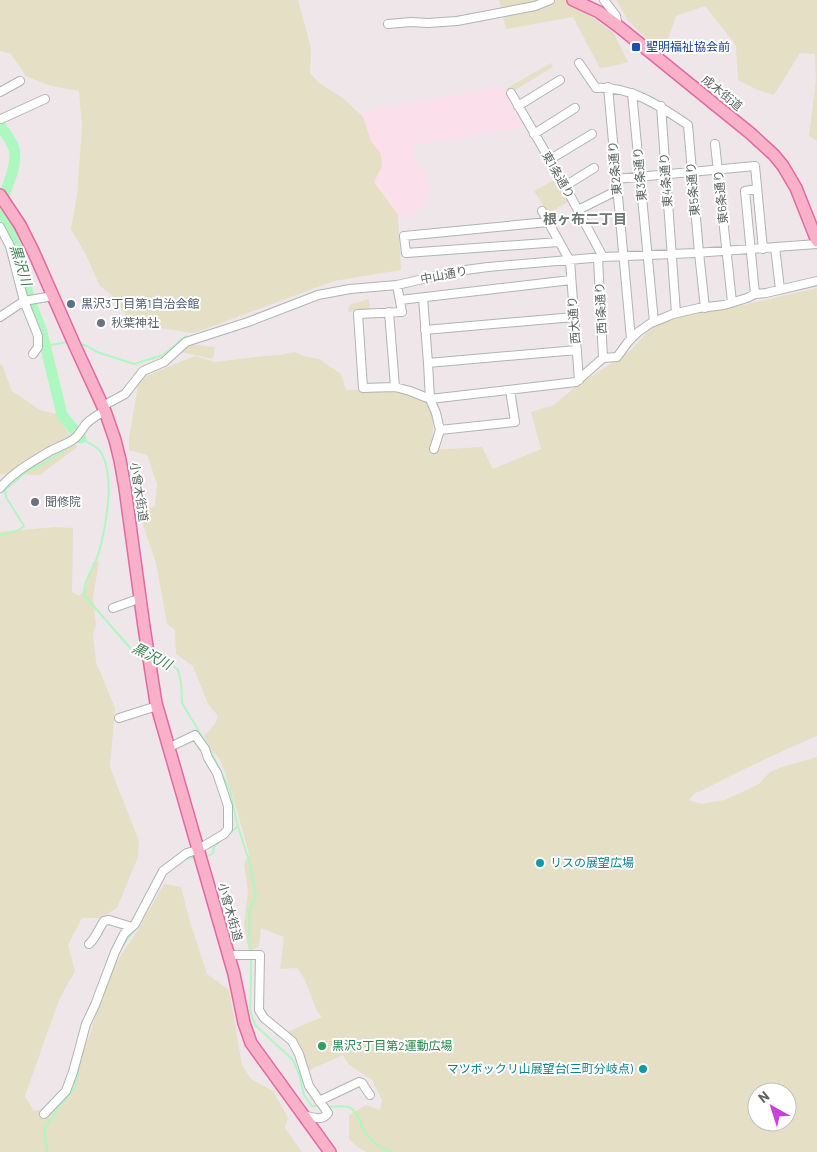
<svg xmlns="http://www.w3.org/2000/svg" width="817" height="1152" font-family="Barlow,'Noto Sans JP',sans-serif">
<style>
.commercial{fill:#fbdfea}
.green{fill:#e4dfc5;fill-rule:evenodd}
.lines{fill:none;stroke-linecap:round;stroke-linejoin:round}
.stream{stroke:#adf8c1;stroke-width:2}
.river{stroke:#adf8c1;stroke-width:11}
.street-casing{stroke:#afb5b2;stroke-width:10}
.primary-casing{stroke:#e668a1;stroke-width:14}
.street{stroke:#fff;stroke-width:8}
.primary{stroke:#f8b1c9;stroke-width:11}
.transit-dot{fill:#1a4fb4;stroke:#fff;stroke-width:2}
.service-dot{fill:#5c6f8a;stroke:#fff;stroke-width:2}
.worship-dot{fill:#6b7280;stroke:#fff;stroke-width:2}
.culture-dot{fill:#0f9aa8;stroke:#fff;stroke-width:2}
.leisure-dot{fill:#2e9e5b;stroke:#fff;stroke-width:2}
.labels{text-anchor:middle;stroke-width:4;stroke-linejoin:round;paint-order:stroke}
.transit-label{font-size:12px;fill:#164399;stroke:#fff;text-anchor:start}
.street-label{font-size:12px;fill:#5e6561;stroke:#fff}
.service-label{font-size:12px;fill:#4e5e75;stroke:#fff;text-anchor:start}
.worship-label{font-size:12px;fill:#5b616d;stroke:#fff;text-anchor:start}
.culture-label{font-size:12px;fill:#0d838f;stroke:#fff;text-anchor:start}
.leisure-label{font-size:12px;fill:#27864d;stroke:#fff;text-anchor:start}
.neighbourhood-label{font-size:14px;font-weight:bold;fill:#6f7772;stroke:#fff}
.water-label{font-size:14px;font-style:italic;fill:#3b7f51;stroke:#fff}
</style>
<rect width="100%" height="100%" fill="#efe6ea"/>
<path class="commercial" d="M502 87 526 127 414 145 415 160 423 170 430 183 429 193 422 207 414 215 391 218 371 181 356 112Z"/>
<path class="green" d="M0 0H298L311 48 310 73 318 82 344 99 363 117 371 141 381 154 382 166 374 182 398 215 401 270 334 281 194 333 159 328 127 317 114 297 100 286 85 253 71 229 77 196 82 127 79 91 48 85 26 76 11 54 0 51Z
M499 0H583V11L613 32 628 62 613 66 600 68 573 17 506 29Z
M616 0H817V141L809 136 816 80 815 54 800 53 774 95 758 90 738 80 736 45 705 6 676 16 668 39 661 52 629 22Z
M551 63 553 67 510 93 507 88Z
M556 179 570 201 548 213 534 191Z
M817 288V736C777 753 739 771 701 791L695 793 689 800 701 804 725 800 759 784 770 772 782 767 817 757V1152H367L356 1146 349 1139V1115L366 1105 380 1110 382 1100 372 1080 348 1064 343 1055 309 1070C303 1054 299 1044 287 1032L322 1017 317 1011 304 978 297 968 280 969 284 937 261 928 259 946 249 952 244 925 248 892 244 864 249 854 233 796 224 770 219 758 213 752 204 736 215 724 218 716 208 704 193 666 176 654 175 630 167 624 156 563 139 513 155 506 157 484 147 455 129 450V439L139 379 195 356 215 362 264 356 280 355 294 352 304 356 319 359 341 374 346 390C365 390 418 388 429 404 436 414 432 438 431 450L482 447 493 469 541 449 531 412 554 405 575 387 629 352 653 326 679 316 744 305ZM757 1092H787V1122H757Z
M369 299 370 310 348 312 349 305Z
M187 344 215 347 213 359 180 352Z
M0 364 2 365 12 391 40 410 56 414 77 447 40 475 0 474Z
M55 527 73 528 72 592 79 596 86 588 93 562 99 561 93 598 96 625 93 633 96 662 115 708 110 767 139 841 138 857 117 908 101 918H82L68 945 75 971 59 1000 25 1096 34 1111 59 1105 90 1034 106 982 121 955 136 933 164 884 181 887 190 922 207 974 229 990 242 1065 251 1079 273 1091 288 1118 285 1128 302 1152H0V532Z"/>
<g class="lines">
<path class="stream" d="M78 343 87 346 97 352 134 364 163 355 186 336
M45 346 68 342
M78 441 81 438C87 442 95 445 100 451 116 475 106 526 99 552 95 567 83 580 84 595L131 649 143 653
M0 535 19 530 24 526 6 497 5 490 27 471 45 463 72 445
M154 657 173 666 178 670 181 682 182 703 209 748 230 790 237 823 249 861 256 895 249 912 250 953
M228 835 237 827
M204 856 210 855 213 853 214 847 222 839
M184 859 196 857
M251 958V980L250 1010 255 1025 293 1060 299 1074 304 1095 312 1106H320
M109 978 120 950 136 927
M88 1031 93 1017
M328 1107C334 1107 342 1105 348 1107 359 1111 360 1124 365 1133 372 1142 381 1148 391 1152
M47 1152 44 1131 47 1124 58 1109 75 1087 82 1053"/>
<path class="river" d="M0 126C5 132 10 139 13 146 20 162 6 189 0 204
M0 206 21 260 23 277 35 314 42 332 62 415 81 438"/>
<defs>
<path id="street" d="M604 0 616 16 618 26
M388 24 411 22 428 23 457 21 535 6 550 0
M579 63 596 88C631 86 660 106 688 125L699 253 705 308
M608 87 631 339
M0 92 20 81
M511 93 565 186 603 257
M632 93 654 322
M518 106 560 80
M661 106 676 313
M1 119 45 99
M534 134 575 108
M715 144 732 302
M549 160 592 134
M616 179 755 166 763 249
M565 186 594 168
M578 210 618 190
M542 211 570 261 579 380
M548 222 404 236 406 253 559 242
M0 227 10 246 24 301 38 336V347L33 354
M775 247 780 289
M598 258 603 358
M397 285 402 312 358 314 363 388 395 387 410 391 430 399 436 413 440 430 434 449
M755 294 745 191 757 189
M423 298 428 363 430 399 576 382 603 358 617 357 628 342 638 332 651 323 661 319 673 314 699 308 724 305 747 298 755 294 766 293 817 281
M400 300 571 280
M389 312 395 387
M0 317 24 301 53 296
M425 330 574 317
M428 363 577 350
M103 406 125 394 143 371 164 362 186 342 248 322 318 295 350 289 397 285 458 271 488 267 603 257 695 253 817 244
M440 430 515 422 510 390
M0 488C13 472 32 462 50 451 58 447 67 444 74 439 79 435 82 429 86 424 92 418 99 414 105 411
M113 608 141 598
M119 718 157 706
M89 944C96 938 99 928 104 921L109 920 132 927
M228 955H260L259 1010 264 1018 292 1041 299 1054 309 1086 328 1113C322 1122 312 1117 303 1115
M319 1101 359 1082 362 1083 370 1095
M44 1114 66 1091 73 1072 86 1024 95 1005 115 952 124 934 135 924 163 871 187 853 197 850 224 834 228 829V806L217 773 208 758 205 749 195 735 168 748"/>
<path id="primary" d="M573 0 599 12 618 26 750 133 774 155 783 166 796 188 817 241
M0 195 20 225 34 253 75 346 105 411 115 440 120 460 125 488 144 627 156 703 234 974 244 1023 251 1043 330 1152"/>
</defs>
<use href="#street" class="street-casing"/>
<use href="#primary" class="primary-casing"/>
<use href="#street" class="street"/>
<use href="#primary" class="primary"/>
</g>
<rect class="transit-dot" x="631" y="42" width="10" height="10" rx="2.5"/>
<circle class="service-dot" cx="71" cy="304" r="5"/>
<g class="worship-dot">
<circle cx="101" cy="323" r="5"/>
<circle cx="35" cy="502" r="5"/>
</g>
<g class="culture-dot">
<circle cx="540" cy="863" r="5"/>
<circle cx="643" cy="1069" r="5"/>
</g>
<circle class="leisure-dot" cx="322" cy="1046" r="5"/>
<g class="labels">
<g class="transit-label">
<text x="646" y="51">聖明福祉協会前</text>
</g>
<g class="street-label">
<text transform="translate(722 93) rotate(39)" y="4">成木街道</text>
<text transform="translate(615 168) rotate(-95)" y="4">東2条通り</text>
<text transform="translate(640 174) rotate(-95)" y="4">東3条通り</text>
<text transform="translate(558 175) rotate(60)" y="4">東1条通り</text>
<text transform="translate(666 180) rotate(-94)" y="4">東4条通り</text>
<text transform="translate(693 189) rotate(-95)" y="4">東5条通り</text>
<text transform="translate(721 197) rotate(-96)" y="4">東6条通り</text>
<text transform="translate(444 275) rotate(-11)" y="4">中山通り</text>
<text transform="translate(601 308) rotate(-93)" y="4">西1条通り</text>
<text transform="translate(574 320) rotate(-95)" y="4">西大通り</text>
<text transform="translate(139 492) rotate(81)" y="4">小曾木街道</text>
<text transform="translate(230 912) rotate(74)" y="4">小曾木街道</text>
</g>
<g class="service-label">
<text x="81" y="308">黒沢3丁目第1自治会館</text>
</g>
<g class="worship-label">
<text x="111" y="327">秋葉神社</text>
<text x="45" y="506">聞修院</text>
</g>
<g class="culture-label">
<text x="550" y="867">リスの展望広場</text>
<text x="633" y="1073" text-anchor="end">マツボックリ山展望台(三町分岐点)</text>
</g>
<g class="leisure-label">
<text x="332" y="1050">黒沢3丁目第2運動広場</text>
</g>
<g class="neighbourhood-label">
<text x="585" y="224">根ヶ布二丁目</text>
</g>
<g class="water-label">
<text transform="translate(21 265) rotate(73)" y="5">黒沢川</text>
<text transform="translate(152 656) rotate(27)" y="5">黒沢川</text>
</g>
</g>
<g transform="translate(772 1107) rotate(321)"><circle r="24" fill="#ffffff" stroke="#bfc1c0"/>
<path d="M0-4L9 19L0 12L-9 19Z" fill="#cc40db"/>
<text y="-8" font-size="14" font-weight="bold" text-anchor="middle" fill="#5e6561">N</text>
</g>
</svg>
